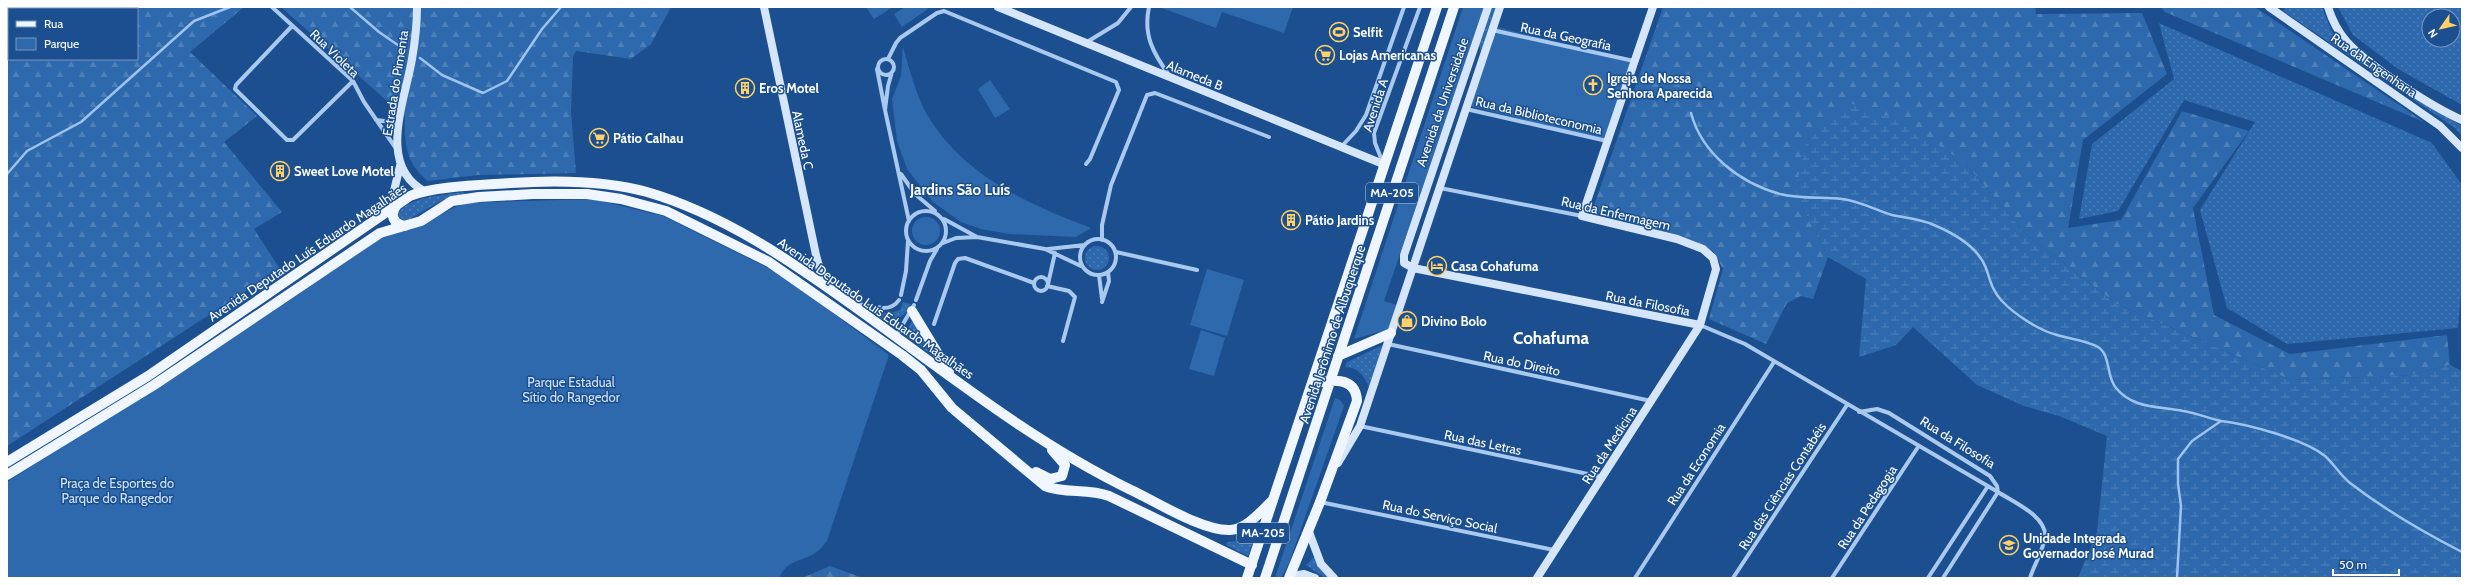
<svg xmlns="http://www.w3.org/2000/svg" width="2469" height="585" font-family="Cabin,sans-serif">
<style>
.grass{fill:url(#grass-dots);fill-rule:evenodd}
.forest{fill:url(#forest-firs);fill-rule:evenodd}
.wetland{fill:url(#wetland-marsh)}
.park{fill:#2e69ad}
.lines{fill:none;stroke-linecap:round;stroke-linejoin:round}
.stream{stroke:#9cc4f0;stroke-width:2.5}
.street{stroke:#a9c9ee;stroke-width:4}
.secondary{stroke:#d6e6fa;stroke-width:8}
.primary{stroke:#f0f6ff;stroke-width:10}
.labels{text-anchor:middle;stroke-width:3;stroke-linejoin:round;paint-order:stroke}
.shield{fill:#1b4f8f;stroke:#bbcadd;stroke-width:1}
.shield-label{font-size:12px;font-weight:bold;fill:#fff}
.poi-label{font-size:13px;font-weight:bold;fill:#fff;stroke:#1b4f8f;text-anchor:start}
.street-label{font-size:13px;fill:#fff;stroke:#1b4f8f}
.park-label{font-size:13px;fill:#cfe3fa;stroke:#1b4f8f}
.quarter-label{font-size:15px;font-weight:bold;fill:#fff;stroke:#1b4f8f}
.district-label{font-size:17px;font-weight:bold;fill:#fff;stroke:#1b4f8f}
</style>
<defs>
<pattern id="grass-dots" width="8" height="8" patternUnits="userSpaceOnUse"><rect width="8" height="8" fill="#2e69ad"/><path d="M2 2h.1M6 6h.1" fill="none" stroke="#4d80b9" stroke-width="1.8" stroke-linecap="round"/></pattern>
<pattern id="forest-firs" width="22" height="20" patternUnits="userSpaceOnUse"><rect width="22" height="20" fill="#2e69ad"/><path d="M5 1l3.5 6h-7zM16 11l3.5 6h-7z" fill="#4d80b9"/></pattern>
<pattern id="wetland-marsh" width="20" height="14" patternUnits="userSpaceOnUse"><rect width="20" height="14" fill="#2e69ad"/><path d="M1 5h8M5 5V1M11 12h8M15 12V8" fill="none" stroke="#4d80b9"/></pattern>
</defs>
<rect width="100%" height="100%" fill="#1b4f8f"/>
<path class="grass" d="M1492 7H1496L1481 52 1479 45Z
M2286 7H2322L2331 30 2345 49 2462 126V136L2455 128 2283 11Z
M2338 7H2462V105L2398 69 2353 35ZM2429 16H2453V40H2429Z
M2159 23 2432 143 2462 185V281L2458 328 2287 344 2227 308 2200 210 2255 122 2184 100 2118 211 2079 219 2092 144 2174 79Z
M464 192 465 194 439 202 406 221 399 217 398 213C411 196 444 195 464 192Z
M1085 258a12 12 0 1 1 24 0a12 12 0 1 1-24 0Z
M903 302 911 304 908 311 890 325 868 309C879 312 888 315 900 310Z
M913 321 940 361 906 336 911 322Z
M1383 345 1369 387C1364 376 1358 367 1345 367L1347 362Z
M1255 529 1257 531 1248 556 1226 545 1227 542 1239 541Z
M1314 557 1329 578H1325L1306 565Z"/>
<path class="forest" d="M7 7H244L190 52 257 116 224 142 282 212 254 229 280 269 7 446ZM9 9H137V59H9Z
M281 7H671L651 44 631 59 576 51 573 57 571 112 576 173 478 175 428 181C406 164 404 143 405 117Z
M1663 7H2035L2036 14 2142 13 2167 74 2083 140 2068 228 2121 220 2182 111 2249 131 2193 208 2214 315 2290 354 2447 335 2450 365 2409 375 2291 380 2117 304 2026 234 1965 163 1795 192 1828 257 1813 299 1801 296 1787 303 1766 344 1709 319 1723 269 1713 251 1699 243 1592 211Z
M2161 7H2255L2424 122 2165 12Z
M830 566 863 578H802Z"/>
<path class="wetland" d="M1850 103 1905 122 1965 163 2026 234 2117 304 2291 380 2409 375 2450 365 2462 371V578H2078L2097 532 2107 436 2059 416 2024 406 1977 385 1913 327 1896 345 1859 357 1866 279 1828 257 1795 192 1808 134Z"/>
<path class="park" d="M866 7H893L874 19Z
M905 7H927L928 9 902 27 894 14Z
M1159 7H1293L1284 33 1222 12 1216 28Z
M1463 7H1484L1384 301 1397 305 1389 329 1354 339Z
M1496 27 1635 62 1609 141 1469 106Z
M903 47C910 70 916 96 928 116 964 176 1028 204 1091 228L1076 237 1009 234 981 229 961 222 933 202 907 169 897 141 892 99 901 76Z
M990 80 1010 109 995 118 978 89Z
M593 199 663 216 782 275 889 355 827 541C824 544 821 549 818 551 803 563 789 557 779 578H7V482L163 383 382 236 430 220 463 203Z
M912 231a14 14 0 1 1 28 0a14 14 0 1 1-28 0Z
M1207 269 1244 280 1227 336 1190 325Z
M1201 330 1225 338 1214 376 1189 369Z
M1335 398 1340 400 1344 406 1289 563 1281 578H1275Z"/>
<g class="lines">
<path class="stream" d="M350 7 379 32 405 50
M420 58 442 75 483 93 507 81 542 29 561 7
M1691 113C1702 154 1740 183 1780 194 1800 199 1822 197 1842 199 1860 201 1875 210 1892 215 1906 218 1921 219 1934 225 1953 233 1978 247 1986 268 1990 280 1992 290 2001 300 2014 314 2038 330 2057 335 2070 339 2085 340 2098 347 2111 355 2106 377 2116 388 2133 409 2159 406 2183 411 2196 413 2208 418 2221 421
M7 174 27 151 81 122 194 21 230 7
M2177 578 2181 506 2178 484V459L2192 441 2221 421C2247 424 2304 439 2325 456 2334 464 2340 475 2350 483 2385 510 2423 532 2462 552"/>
<path class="street" d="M272 7 353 81 364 102 395 147
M1149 7C1143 35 1153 53 1169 75
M292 26 236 85 235 89 287 140H293L353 81
M1492 30 1634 61
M1087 42 1118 23 1131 7
M878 67a8 8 0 1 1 16 0a8 8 0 1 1-16 0Z
M888 59 896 43 900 38 937 13 944 11 1116 82 1119 90 1090 159 1086 164
M877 69 885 110 888 86 892 72
M1466 109 1607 141
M885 110 909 221
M376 120 392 122 399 120
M1341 147 1356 131 1366 115 1404 7
M1383 163 1375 143 1374 133 1420 7
M901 174 915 194 935 211
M1440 188 1582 216
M906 231a20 20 0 1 1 40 0a20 20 0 1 1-40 0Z
M977 237 1045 249 1083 267
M1080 257a18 18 0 1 1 36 0a18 18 0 1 1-36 0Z
M1102 240V225L1111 185 1147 95 1155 93 1269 137
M943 243 956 238 977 237 944 219
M1048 249 1085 245
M1116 252 1197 270
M1099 275 1102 299
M1034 284a7 7 0 1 1 14 0a7 7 0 1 1-14 0Z
M1048 284 1055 253
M1047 286 1069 291 1075 297 1063 341
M901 295 906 271 908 241
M916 300 930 261 937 249
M1102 302 1109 281 1108 272
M854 303C868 305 889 315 899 300
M934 324 955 263 958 259 965 258 1034 283
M1700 325 1745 344 1998 492C2013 502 2047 516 2045 537 2043 551 2034 565 2030 578
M896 336 914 305
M1388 344 1651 401
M1859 412 1877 409 1889 413 1990 476 1997 486 1998 492
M1360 426 1602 477
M1320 502 1554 550
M1635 578 1774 362
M1733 578 1847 405
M1832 578 1918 447
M1928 578 1988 486
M1943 578 1998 492"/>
<path class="secondary" d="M417 7C417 24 415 42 412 59 405 101 376 167 426 192
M764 7 816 255 824 285
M998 7 1383 164
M1488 7 1404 255V263L1413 268 1700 325
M2269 7 2440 126 2462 148
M2328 7C2332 20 2338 32 2347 42 2369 66 2432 107 2462 120
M384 213 393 195 400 166
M1338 463 1360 426 1500 7
M1309 532 1321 564 1334 578
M1289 577 1304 574 1315 578
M1537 578 1700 325 1716 269 1713 258 1703 249 1677 239 1582 216 1653 7"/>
<path class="primary" d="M397 205C389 214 393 224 405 226
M912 311 949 372
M1338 356 1391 333
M7 462 148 376 410 196C434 186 484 185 511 183 556 180 603 180 647 192 723 214 791 261 855 307 944 371 1032 442 1131 490 1157 502 1202 531 1230 530 1247 529 1261 511 1273 500
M1036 472 1050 479 1062 476 1065 465 1052 450
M7 475 154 385 380 233 421 221 452 201 479 197 533 194H587L621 199 666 211 769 262 902 355 921 370 952 408 1045 486C1065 494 1088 488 1109 496L1252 565
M1247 578 1437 7
M1265 578 1454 7
M1289 578 1320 502 1357 401C1356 375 1329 380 1312 384"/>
</g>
<defs>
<symbol id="stadium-ring" viewBox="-11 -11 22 22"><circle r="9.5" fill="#1b4f8f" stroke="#ffd166" stroke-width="1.5"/><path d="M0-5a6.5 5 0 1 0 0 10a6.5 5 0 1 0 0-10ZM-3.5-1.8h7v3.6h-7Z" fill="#ffd166"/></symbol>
<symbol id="supermarket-ring" viewBox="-11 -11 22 22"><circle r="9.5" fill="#1b4f8f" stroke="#ffd166" stroke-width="1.5"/><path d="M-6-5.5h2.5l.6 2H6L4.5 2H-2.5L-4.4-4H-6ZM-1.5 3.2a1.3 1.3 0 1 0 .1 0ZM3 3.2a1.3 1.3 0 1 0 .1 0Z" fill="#ffd166"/></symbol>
<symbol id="church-ring" viewBox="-11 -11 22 22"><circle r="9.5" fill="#1b4f8f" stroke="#ffd166" stroke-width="1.5"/><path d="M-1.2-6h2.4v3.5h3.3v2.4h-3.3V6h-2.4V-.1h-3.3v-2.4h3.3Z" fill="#ffd166"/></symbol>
<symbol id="building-ring" viewBox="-11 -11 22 22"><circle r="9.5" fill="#1b4f8f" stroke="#ffd166" stroke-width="1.5"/><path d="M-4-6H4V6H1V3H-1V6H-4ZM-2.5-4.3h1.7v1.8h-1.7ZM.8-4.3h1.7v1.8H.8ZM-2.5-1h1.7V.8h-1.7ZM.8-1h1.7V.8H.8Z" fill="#ffd166"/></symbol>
<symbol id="hotel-ring" viewBox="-11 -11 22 22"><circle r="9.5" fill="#1b4f8f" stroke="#ffd166" stroke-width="1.5"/><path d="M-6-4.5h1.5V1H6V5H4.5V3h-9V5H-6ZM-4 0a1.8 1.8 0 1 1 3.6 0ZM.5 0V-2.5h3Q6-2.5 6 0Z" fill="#ffd166"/></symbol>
<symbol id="shop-ring" viewBox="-11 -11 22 22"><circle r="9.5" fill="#1b4f8f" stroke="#ffd166" stroke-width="1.5"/><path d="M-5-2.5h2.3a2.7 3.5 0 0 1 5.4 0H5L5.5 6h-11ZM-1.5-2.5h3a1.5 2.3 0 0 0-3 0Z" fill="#ffd166"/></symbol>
<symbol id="school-ring" viewBox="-11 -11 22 22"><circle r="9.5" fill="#1b4f8f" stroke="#ffd166" stroke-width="1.5"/><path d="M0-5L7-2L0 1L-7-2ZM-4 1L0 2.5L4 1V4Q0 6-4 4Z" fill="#ffd166"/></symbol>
</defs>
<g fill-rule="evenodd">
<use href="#stadium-ring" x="1328" y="21" width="22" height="22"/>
<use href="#supermarket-ring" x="1314" y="44" width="22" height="22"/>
<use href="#church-ring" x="1582" y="74" width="22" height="22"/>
<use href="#building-ring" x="734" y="77" width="22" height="22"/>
<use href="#supermarket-ring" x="588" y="127" width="22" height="22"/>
<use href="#building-ring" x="269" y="160" width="22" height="22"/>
<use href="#building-ring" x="1280" y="209" width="22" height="22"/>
<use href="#hotel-ring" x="1426" y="255" width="22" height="22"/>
<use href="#shop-ring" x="1396" y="310" width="22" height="22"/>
<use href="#school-ring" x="1998" y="534" width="22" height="22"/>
</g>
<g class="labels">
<g class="shield">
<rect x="1366" y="183" width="52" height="20" rx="3"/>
<rect x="1237" y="523" width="52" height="20" rx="3"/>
</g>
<g class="shield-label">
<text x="1392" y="197">MA-205</text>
<text x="1263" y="537">MA-205</text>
</g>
<g class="poi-label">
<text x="1353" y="37">Selfit</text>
<text x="1339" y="60">Lojas Americanas</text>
<text x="1607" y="83">Igreja de Nossa<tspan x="1607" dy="15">Senhora Aparecida</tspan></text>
<text x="759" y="93">Eros Motel</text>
<text x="613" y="143">Pátio Calhau</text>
<text x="294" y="176">Sweet Love Motel</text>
<text x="1305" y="225">Pátio Jardins</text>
<text x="1451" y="271">Casa Cohafuma</text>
<text x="1421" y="326">Divino Bolo</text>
<text x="2023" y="543">Unidade Integrada<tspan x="2023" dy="15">Governador José Murad</tspan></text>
</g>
<g class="street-label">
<text transform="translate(1566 36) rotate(12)" y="5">Rua da Geografia</text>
<text transform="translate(335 53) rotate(44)" y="5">Rua Violeta</text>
<text transform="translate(2374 65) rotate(35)" y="5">Rua da Engenharia</text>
<text transform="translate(1195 75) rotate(22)" y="5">Alameda B</text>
<text transform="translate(395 83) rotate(-81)" y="5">Estrada do Pimenta</text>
<text transform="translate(1442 102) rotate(-71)" y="5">Avenida da Universidade</text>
<text transform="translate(1375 105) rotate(-72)" y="5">Avenida A</text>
<text transform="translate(1539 115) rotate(13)" y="5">Rua da Biblioteconomia</text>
<text transform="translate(803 140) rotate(78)" y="5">Alameda C</text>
<text transform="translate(1616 213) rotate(13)" y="5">Rua da Enfermagem</text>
<text transform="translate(307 252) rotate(-34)" y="5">Avenida Deputado Luís Eduardo Magalhães</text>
<text transform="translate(1648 303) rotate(11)" y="5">Rua da Filosofia</text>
<text transform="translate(876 308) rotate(35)" y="5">Avenida Deputado Luís Eduardo Magalhães</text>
<text transform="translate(1332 334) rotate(-72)" y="5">Avenida Jerônimo de Albuquerque</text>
<text transform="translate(1522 363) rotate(12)" y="5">Rua do Direito</text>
<text transform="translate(1483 442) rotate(12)" y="5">Rua das Letras</text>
<text transform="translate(1958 442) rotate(32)" y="5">Rua da Filosofia</text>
<text transform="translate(1609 445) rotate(-57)" y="5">Rua da Medicina</text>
<text transform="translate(1696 464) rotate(-57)" y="5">Rua da Economia</text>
<text transform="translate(1782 486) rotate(-57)" y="5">Rua das Ciências Contabéis</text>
<text transform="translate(1867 507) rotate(-57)" y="5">Rua da Pedagogia</text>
<text transform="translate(1440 516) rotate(12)" y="5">Rua do Serviço Social</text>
</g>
<g class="park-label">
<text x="571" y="387">Parque Estadual<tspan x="571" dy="15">Sítio do Rangedor</tspan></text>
<text x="117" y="488">Praça de Esportes do<tspan x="117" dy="15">Parque do Rangedor</tspan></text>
</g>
<g class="quarter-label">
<text x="960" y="195">Jardins São Luís</text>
</g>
<g class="district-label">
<text x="1551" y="344">Cohafuma</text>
</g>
</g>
<rect width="2469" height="585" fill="none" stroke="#ffffff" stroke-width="16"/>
<rect x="8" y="8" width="130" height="52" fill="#1b4f8f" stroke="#7695bc"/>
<rect x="16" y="21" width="20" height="6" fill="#f0f6ff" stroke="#7695bc"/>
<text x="44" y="28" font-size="12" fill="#ffffff">Rua</text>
<rect x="16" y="38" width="20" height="12" fill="#2e69ad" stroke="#7695bc"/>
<text x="44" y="48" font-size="12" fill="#ffffff">Parque</text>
<g transform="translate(2441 28) rotate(236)"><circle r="19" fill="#1b4f8f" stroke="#7695bc"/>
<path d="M0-3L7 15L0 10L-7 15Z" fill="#ffd166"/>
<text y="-6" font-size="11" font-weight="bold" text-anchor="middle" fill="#ffffff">N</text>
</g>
<path d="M2333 569v6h66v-6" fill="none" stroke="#ffffff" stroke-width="2"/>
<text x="2339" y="569" font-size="12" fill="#ffffff" stroke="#1b4f8f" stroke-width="3" paint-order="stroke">50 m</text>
</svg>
